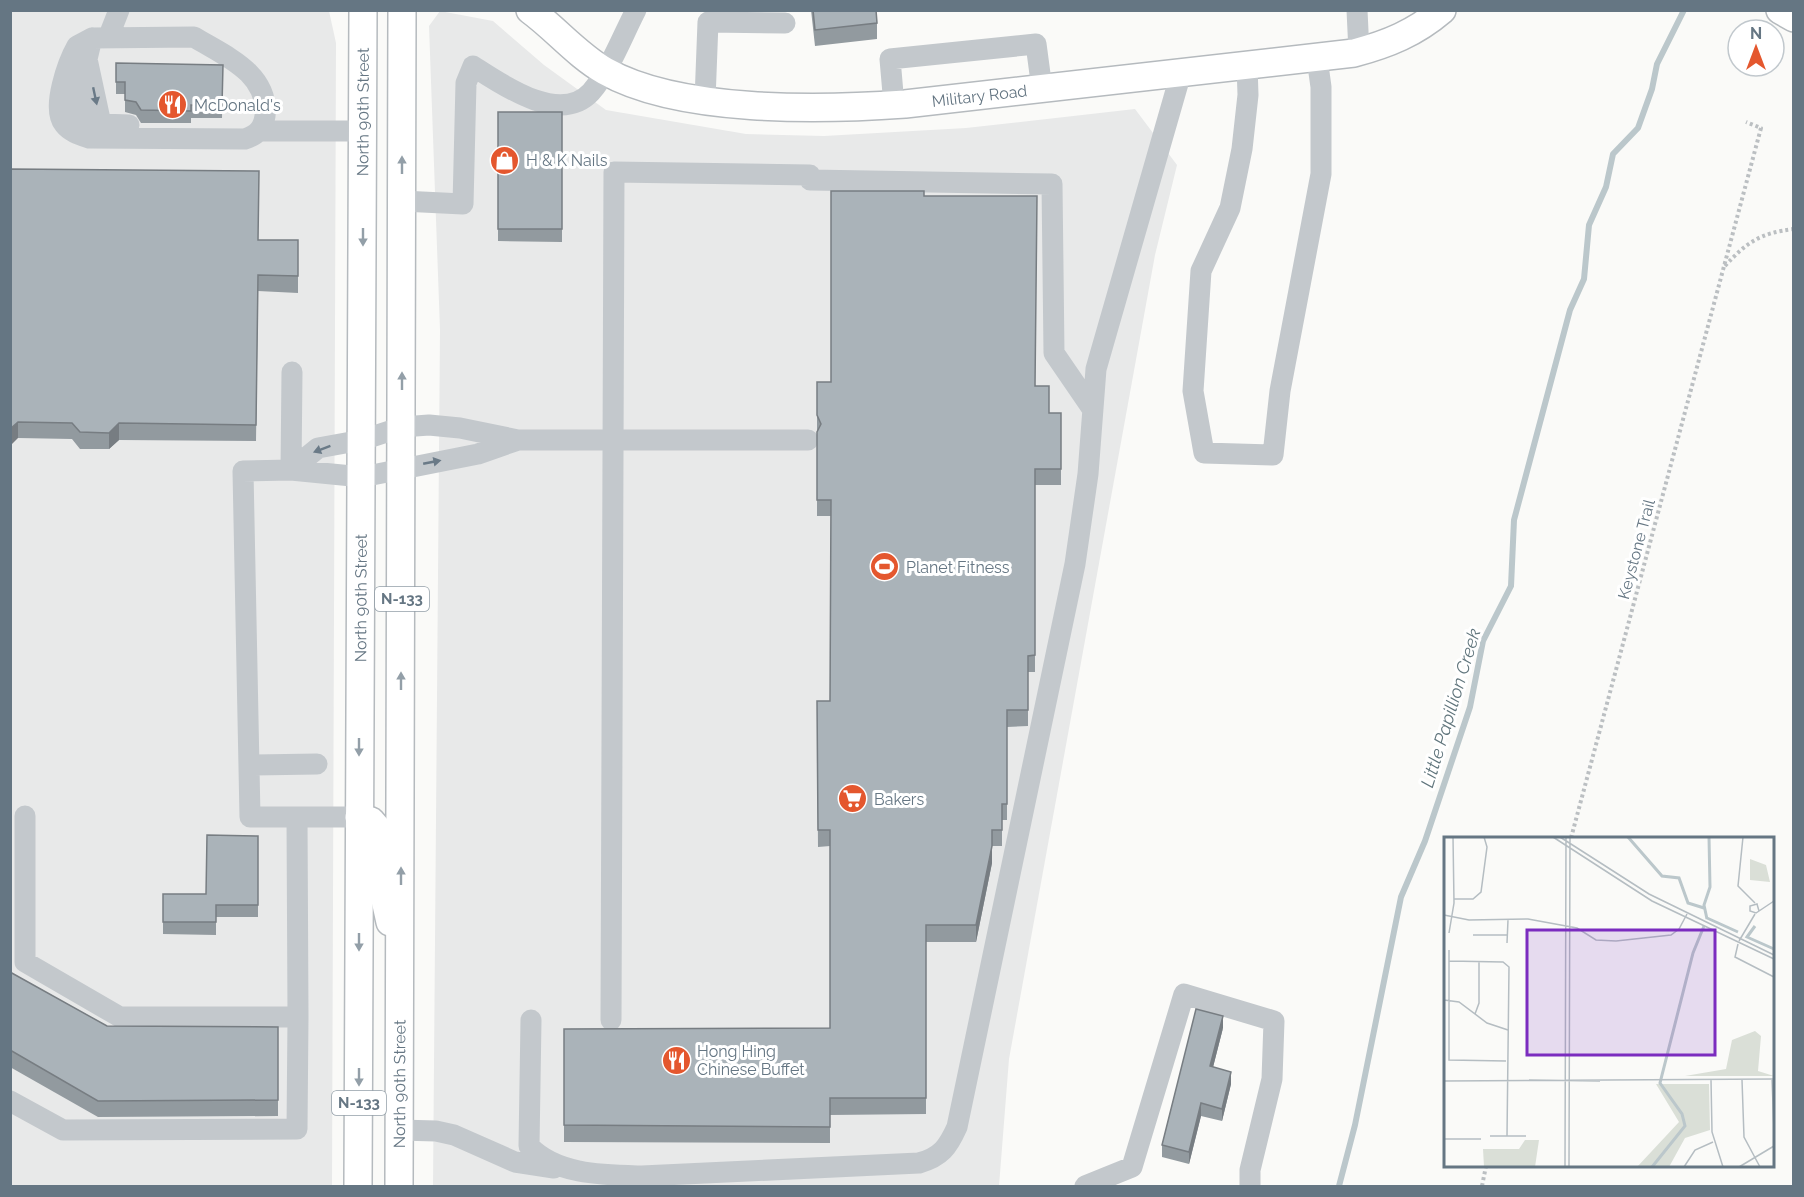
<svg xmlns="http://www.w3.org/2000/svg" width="1804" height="1197" font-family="Raleway,sans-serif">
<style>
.built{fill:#e8e9e9}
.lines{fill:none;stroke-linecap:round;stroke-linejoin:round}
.stream{stroke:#bbc7cb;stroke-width:6}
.major-casing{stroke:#b5babe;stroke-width:30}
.path{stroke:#bbbfc2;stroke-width:4;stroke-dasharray:3 3;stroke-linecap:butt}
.minor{stroke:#c3c8cc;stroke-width:21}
.major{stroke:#fff;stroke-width:27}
.wall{fill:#929a9f}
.shaded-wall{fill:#777d82}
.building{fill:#aab3b9;stroke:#777d82;stroke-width:1.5}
.oneway{fill:#6a7a87}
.oneway2{fill:#939fa8}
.labels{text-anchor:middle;stroke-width:6;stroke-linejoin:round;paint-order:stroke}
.shield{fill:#fff;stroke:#939fa8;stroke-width:1.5}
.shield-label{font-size:15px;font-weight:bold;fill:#657683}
.street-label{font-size:16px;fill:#657683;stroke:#fff}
.poi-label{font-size:16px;fill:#657683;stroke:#fff;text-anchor:start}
.water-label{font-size:18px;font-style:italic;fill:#60757c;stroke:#fff}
.inset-river{fill:none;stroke:#bbc7cb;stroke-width:3}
.inset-road{fill:none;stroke:#b5bdc2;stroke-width:1.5}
.view{fill:#7b2cbf;fill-opacity:0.15;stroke:#7b2cbf;stroke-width:3}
.inset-edge{fill:none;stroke:#657683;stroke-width:3}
</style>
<rect width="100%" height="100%" fill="#fafaf8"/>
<path class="built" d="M10 11H329L336 43 332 1186H11Z
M440 11 493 21 544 65 606 110 746 134 824 136 966 128 1135 109 1177 165 1155 255 1009 1059 999 1186H433L440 330 429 26Z"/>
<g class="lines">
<path class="stream" d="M1339 1186 1355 1125 1401 897 1425 841 1470 707 1483 641 1511 586 1514 520 1570 310 1584 279 1589 225 1606 187 1613 154 1638 128 1652 89 1657 64 1684 10"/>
<defs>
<g id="major">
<path id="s1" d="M530 10C556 29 577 55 605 71 679 113 820 110 905 104L1354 53C1388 44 1415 33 1442 10"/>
<path d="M1780 10 1794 18"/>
<path d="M359 817 371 821 377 828 381 882 390 922"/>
<path id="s2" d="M358 1186 363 10"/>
<path id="s3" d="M399 1186 402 10"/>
</g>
</defs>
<use href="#major" class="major-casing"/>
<path class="path" d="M1725 266C1747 242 1760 233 1794 229
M1571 838 1761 128 1746 122
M1482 1186 1486 1166"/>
<path class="minor" d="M1357 10 1359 52
M194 37C225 56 269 73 265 116 263 129 257 135 245 139L89 138C80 135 70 132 64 124 51 108 68 62 77 46L92 38Z
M92 38 87 59 101 124 129 125
M108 38 119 10
M1247 65 1248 95 1242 149 1230 208 1201 271 1193 391 1204 453 1273 455 1280 391 1321 174V87L1317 58
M80 76C67 103 76 114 101 124
M705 100 708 22 785 23
M894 105 890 59 1036 44 1042 89
M259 131H364
M810 180 1052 184 1054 353 1091 407
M402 201 463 204 466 83 473 66C501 84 560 126 591 92 609 72 623 35 636 10
M518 440H808
M291 470 318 448 362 440 402 427 429 425 460 428 518 440 478 454 362 477 291 470 243 471 250 817H359
M291 470 292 372
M249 765 317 764
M25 816V962L120 1017H298L297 817
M531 1020 529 1146C556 1175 604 1175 642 1176L919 1163C941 1157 948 1147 957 1127L1075 564 1088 474 1096 369 1181 73
M611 1020 614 172 810 175
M10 1101 63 1130 297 1129 298 1017
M399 1130 436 1131 454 1135 515 1162 554 1168
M1085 1186 1132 1167 1184 994 1274 1021 1272 1079 1250 1170V1186"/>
<use href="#major" class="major"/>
</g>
<path class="wall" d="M811 10H876L877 23V39L815 46Z
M116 63 223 65 222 118H191V123H141L136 115 125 112V94H116Z
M498 112H562V242L498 241Z
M10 169 258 240H298V293L258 291 256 441 119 440 109 449H80L72 439 18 438Z
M924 196 1036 386 1049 413H1061V485H1035V672H1028V726L1007 727V820H1002V846H992V863L976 942H926V1114L830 1115V1143L564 1142V1029L830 1028V846L818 847 817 701H830L831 516H817V382H831Z
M258 836V917H216V935L163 934V894H206Z
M10 972 107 1026 278 1027V1116L98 1117 10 1067Z
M1223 1028 1213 1067 1231 1084 1222 1121 1201 1116 1189 1164 1162 1157V1145Z"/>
<path class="shaded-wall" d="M18 422V438L10 446V429Z
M119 423V440L109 449V433Z
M992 846V863L976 942V925Z
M1223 1016V1028L1210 1079V1066Z
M1231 1072V1084L1222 1121V1109Z
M1201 1103V1116L1189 1164V1152Z"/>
<path class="building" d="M813 10H876L877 23 815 30Z
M116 63 223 65 222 106 191 105V111L141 110 136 102 125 100V82H116Z
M498 112H562V229H498Z
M10 169 259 171 258 240H298V276L258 275 256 425 119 423 109 433 80 432 72 423 18 422 10 429Z
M831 191H924V196H1037L1035 386H1049V413H1061V469H1035V655L1028 656V710H1007V804H1002V830H992V846L976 925H926V1098H830V1127L564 1125V1029L830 1028V830H818L817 701H830L831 500H817V432L821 424 817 415V382H831Z
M207 835 258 836V905H216V922H163V894H206Z
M10 972 107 1026 278 1027V1100L98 1101 10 1050Z
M1196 1009 1223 1016 1210 1066 1231 1072 1222 1109 1201 1103 1189 1152 1162 1145Z"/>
<defs><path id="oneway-solid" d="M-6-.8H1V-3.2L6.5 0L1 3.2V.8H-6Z" transform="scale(1.5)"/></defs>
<g class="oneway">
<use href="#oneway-solid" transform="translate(95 96) rotate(78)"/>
<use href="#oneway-solid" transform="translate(322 449) rotate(159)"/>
<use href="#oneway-solid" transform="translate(432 462) rotate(-11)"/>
</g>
<g class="oneway2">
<use href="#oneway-solid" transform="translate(402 165) rotate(-90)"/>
<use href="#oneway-solid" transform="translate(363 237) rotate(90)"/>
<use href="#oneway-solid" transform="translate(402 381) rotate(-90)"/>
<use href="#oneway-solid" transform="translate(401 681) rotate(-90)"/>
<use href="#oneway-solid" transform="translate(359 747) rotate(90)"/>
<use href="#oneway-solid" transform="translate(401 876) rotate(-90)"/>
<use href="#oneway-solid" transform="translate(359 942) rotate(90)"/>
<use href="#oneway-solid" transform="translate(359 1077) rotate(90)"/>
</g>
<defs>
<symbol id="restaurant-disc" viewBox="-11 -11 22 22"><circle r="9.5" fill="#e4572e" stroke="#fff"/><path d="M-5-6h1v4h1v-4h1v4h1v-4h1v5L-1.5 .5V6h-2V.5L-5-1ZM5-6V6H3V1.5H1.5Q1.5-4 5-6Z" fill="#fff"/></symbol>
<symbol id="shop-disc" viewBox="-11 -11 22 22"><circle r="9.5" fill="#e4572e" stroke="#fff"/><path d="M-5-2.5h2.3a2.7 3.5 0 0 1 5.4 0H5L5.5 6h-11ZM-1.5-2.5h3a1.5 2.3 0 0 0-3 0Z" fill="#fff"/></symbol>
<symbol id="stadium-disc" viewBox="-11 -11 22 22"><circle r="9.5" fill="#e4572e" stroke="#fff"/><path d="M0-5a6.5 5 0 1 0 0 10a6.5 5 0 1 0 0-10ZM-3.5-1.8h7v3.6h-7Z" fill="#fff"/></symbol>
<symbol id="supermarket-disc" viewBox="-11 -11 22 22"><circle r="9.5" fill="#e4572e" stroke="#fff"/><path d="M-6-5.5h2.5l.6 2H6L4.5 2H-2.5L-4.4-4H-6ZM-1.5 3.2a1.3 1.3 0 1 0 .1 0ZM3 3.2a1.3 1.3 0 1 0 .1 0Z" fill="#fff"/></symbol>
</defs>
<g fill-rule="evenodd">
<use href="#restaurant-disc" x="156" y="88" width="33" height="33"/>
<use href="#shop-disc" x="488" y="144" width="33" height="33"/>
<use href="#stadium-disc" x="868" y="550" width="33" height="33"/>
<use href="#supermarket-disc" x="836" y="782" width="33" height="33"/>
<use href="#restaurant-disc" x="660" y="1044" width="33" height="33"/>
</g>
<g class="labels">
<g class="shield">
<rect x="375" y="587" width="54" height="24" rx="4.5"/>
<rect x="332" y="1091" width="54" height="24" rx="4.5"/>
</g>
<g class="shield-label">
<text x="402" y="604">N-133</text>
<text x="359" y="1108">N-133</text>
</g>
<g class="street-label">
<text dy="6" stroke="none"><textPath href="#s1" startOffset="477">Military Road</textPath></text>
<text dy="6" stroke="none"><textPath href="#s2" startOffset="1074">North 90th Street</textPath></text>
<text transform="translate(1636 549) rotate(-75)" y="6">Keystone Trail</text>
<text dy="6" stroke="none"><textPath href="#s2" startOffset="588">North 90th Street</textPath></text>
<text dy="6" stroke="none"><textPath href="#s3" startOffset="102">North 90th Street</textPath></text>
</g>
<g class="poi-label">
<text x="194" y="111">McDonald's</text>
<text x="526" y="166">H &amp; K Nails</text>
<text x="906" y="573">Planet Fitness</text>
<text x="874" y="805">Bakers</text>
<text x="697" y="1057">Hong Hing<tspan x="697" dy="18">Chinese Buffet</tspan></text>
</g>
<g class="water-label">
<text transform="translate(1451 708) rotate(-73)" y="6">Little Papillion Creek</text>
</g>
</g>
<g transform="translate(1444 837)">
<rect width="330" height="330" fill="#fafaf8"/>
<path d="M306 22 322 28 326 45 306 43ZM311 194 317 199 314 234 330 239H241L282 232 288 203ZM212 247H265L266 293 241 301 225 330H193L235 285ZM81 303H95L91 330H40L39 312H75Z" fill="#dadfd7"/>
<path class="inset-river" d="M184 0 218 39 235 41 244 66 260 71M263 81 294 95M263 82 260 68 266 50 265 0M311 89 303 100 330 112M208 330 241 289 238 277 216 246 249 116 260 89"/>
<path class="inset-road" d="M109 0 208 64 330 122M116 0 205 57 330 118M299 0 294 49 311 66M10 62H29L37 55 43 10 40 0M315 74 313 67 306 69V74L312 76 330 64M0 78 25 83 84 82 133 91 152 103 172 104 227 98 235 92 243 77M5 96 10 66 9 0M29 98H63M295 104 311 77M63 106 64 83M294 107 291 120 330 140M5 113V223L62 224M5 124 59 125 65 130 63 299M0 163 15 165 43 186 64 193M31 177 35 166V125M328 242 330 294M85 243 156 244M267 243 268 295 279 330M298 243 300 300 316 330M0 244 330 242M46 299H82M0 302H37M121 330 122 0M125 330 126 0M240 330 251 313 269 305M295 330 330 309"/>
<path class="view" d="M83 93H271V218H83Z"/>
<rect width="330" height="330" class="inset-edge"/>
</g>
<rect width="1804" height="1197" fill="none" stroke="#657683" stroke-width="24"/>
<g transform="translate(1756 48)"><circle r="28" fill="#ffffff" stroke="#c1c8cd" stroke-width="1.5"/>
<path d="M0-4.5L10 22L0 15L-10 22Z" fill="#e4572e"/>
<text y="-9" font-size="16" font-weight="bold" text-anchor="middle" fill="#657683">N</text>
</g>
</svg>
